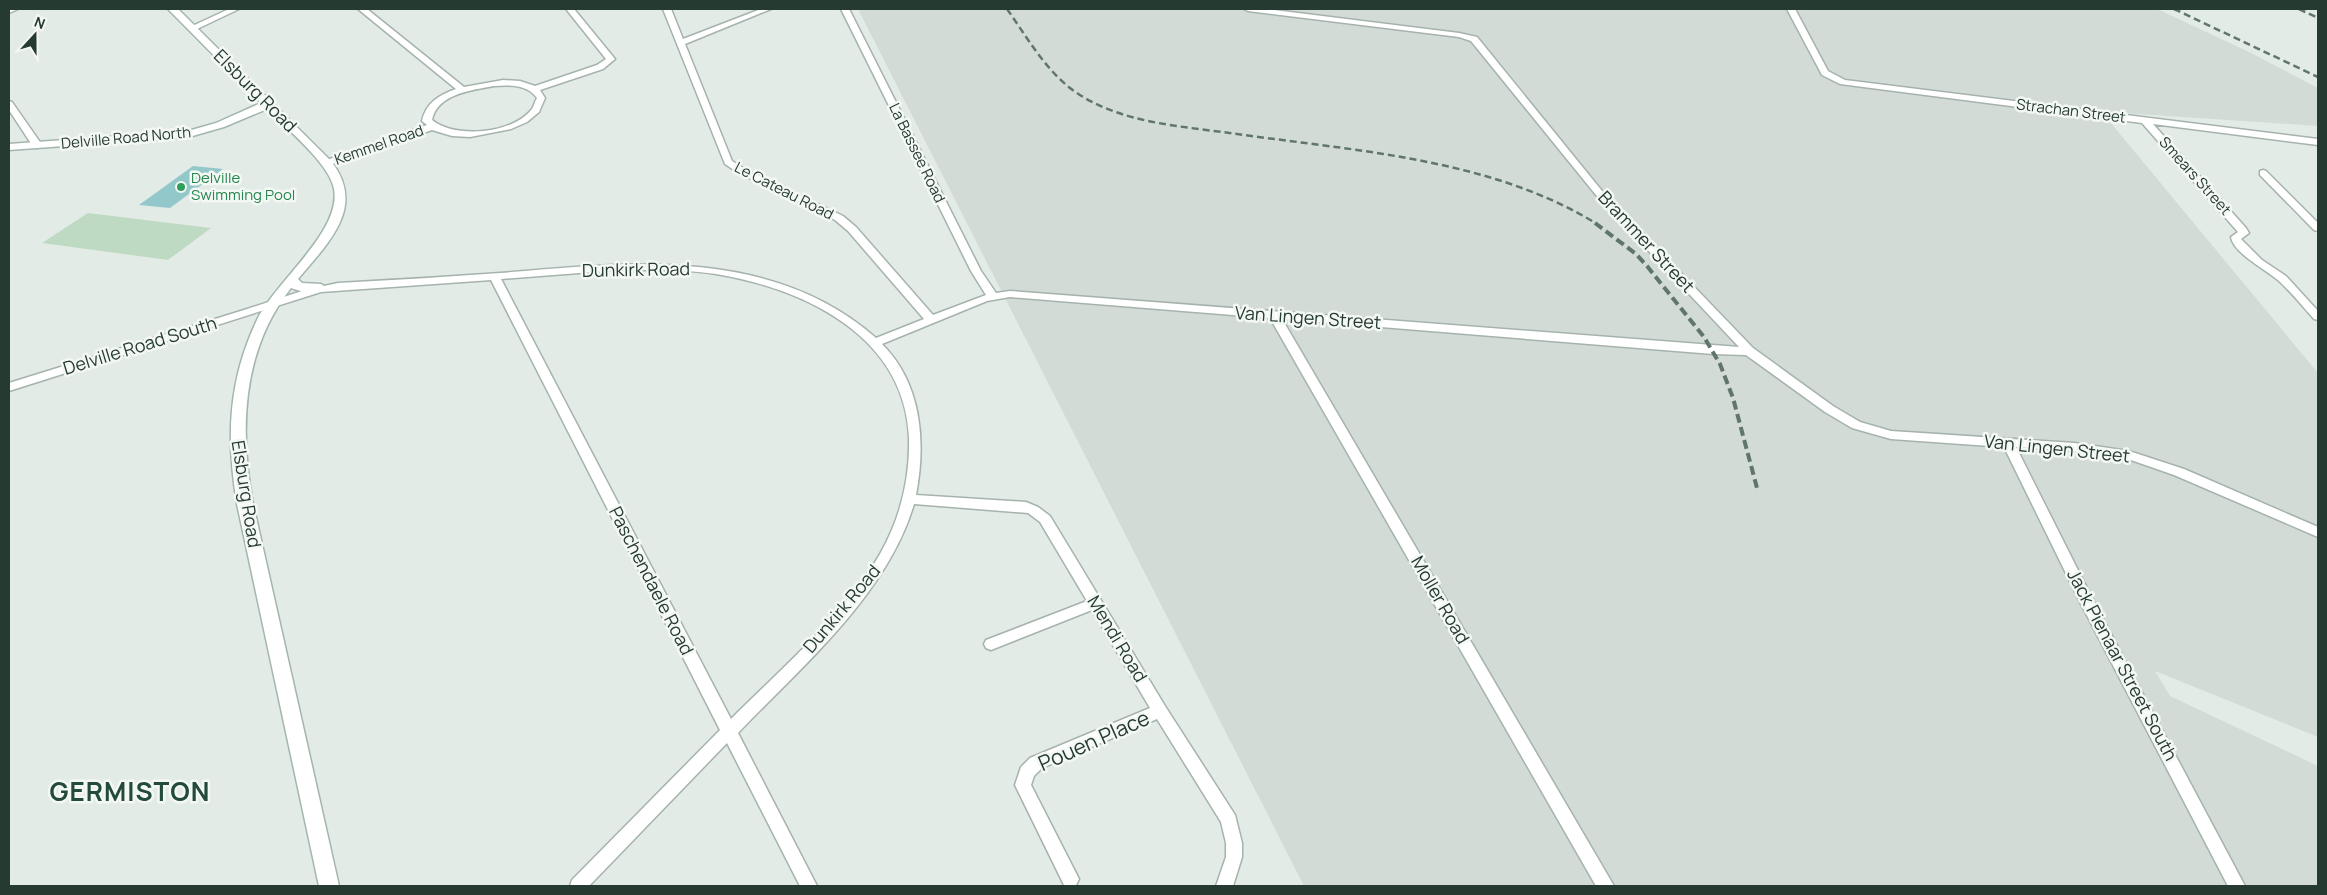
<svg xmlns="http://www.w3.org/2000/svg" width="2327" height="895" font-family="Manrope,sans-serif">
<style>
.built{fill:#d2dbd6}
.green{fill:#bfdac3}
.water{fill:#92c8ca}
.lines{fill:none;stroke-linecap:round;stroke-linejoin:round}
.street-casing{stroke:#a6b3ad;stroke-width:3}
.secondary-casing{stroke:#a3b6ad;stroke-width:3}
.street{fill:#fff;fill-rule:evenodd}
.secondary{fill:#fff;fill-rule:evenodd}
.rail-far1{stroke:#60766d;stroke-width:2.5;stroke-dasharray:7 4;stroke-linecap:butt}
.rail{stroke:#60766d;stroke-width:4;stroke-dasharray:9 4.5;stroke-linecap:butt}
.leisure-dot{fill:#2e9e5b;stroke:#f4f8f5;stroke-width:2}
.labels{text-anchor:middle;stroke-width:5;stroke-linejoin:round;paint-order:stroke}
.far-street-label{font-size:15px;fill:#253b32;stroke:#f4f8f5}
.far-leisure-label{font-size:15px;fill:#27864d;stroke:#f4f8f5;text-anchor:start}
.street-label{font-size:18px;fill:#253b32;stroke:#f4f8f5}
.near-street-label{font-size:21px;fill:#253b32;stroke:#f4f8f5}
.near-district-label{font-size:26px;font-weight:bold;letter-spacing:1px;fill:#234b3c;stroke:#f4f8f5}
</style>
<rect width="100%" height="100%" fill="#e3ebe7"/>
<path class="built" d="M858 9H2157L2249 52 2318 88V126L2108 112 2110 122 2318 373V737L2155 671 2170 696 2318 766V886H1304Z"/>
<path class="green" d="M88 213 211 228 168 260 42 243Z"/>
<path class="water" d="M193 166 223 169 170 208 139 205Z"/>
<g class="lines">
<defs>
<path id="street" d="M9 9H18L9 13Z
M229 9H239L195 30 188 28Z
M358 9H367L464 87 503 80 520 81 535 86 597 65 606 59 566 9H574L615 59 603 69 540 90 545 98 539 112 527 122 511 129 470 137 452 136 432 130 327 166 322 163 324 161 427 125 422 121C426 103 439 95 456 89ZM494 86C509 85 527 84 537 98 535 101 534 106 532 109 513 134 455 139 432 120 437 94 472 90 494 86Z
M663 9H671L683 39 761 9H771L685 44 732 161 743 168 843 216 856 227 933 315 986 295 971 271 841 9H849L981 271 996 293 1010 291 1739 347 1596 195 1471 41 1459 37 1248 11 1244 9H1265L1459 33 1477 37 1602 191 1753 348 1833 406 1860 422 1891 431 2074 443 2129 451 2184 469 2318 527V537L2174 475 2128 459 2074 451 2016 447 2095 604 2245 886H2228L2081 604 2004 447 1891 439 1852 428 1825 412 1746 355 1713 354 1282 319 1614 886H1596L1270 318 1010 297 987 301 882 344C922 384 926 442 916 495L1026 502 1038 507 1050 516 1165 706 1235 815 1242 843V857L1233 886H1216L1226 857V843L1221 822 1157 719 1042 768 1034 776 1031 785 1079 879 1076 885 1072 886 1064 885 1015 785 1021 767 1030 758 1150 708 1092 610 996 648 991 650 986 648 984 644 986 640 1087 601 1040 522 1028 513 914 504C887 595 802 666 738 733L817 886H800L727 743 589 886H570L572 880 720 730 491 280 321 292 9 391V383L244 310 305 290 338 283C392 280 446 277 500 273 628 262 772 246 876 338L924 319 848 231 835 220 737 172 725 164ZM618 270C650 270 684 269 716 274 805 289 905 336 909 438 910 479 900 519 880 554 845 614 780 670 731 719L501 279Z
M1787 9H1795L1828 71 1845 80 2318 139V145L2153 124 2246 228 2249 233 2241 239 2262 260 2286 276 2318 311V320L2314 319C2303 307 2292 293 2279 281 2268 271 2233 253 2231 237L2238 232 2142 123 1840 84 1822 75Z
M9 101 12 102 42 145 40 147 37 148 32 145 9 110Z
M2263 170 2266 171 2318 223V231L2314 230 2260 175V171Z"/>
<path id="secondary" d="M168 9H178L331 161C367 207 328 243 298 279L302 283 321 284 327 288C321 295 300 292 291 288 242 350 239 429 253 504L339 886H319L237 504C226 438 228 381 257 320 275 282 342 231 334 189 330 164 286 128 267 109L224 127 189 137 9 150V144L188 131 216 123 261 103Z"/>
</defs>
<use href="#street" class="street-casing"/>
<use href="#secondary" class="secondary-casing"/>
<use href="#street" class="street"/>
<use href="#secondary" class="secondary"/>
<path class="rail-far1" d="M1007 9C1027 37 1045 70 1074 91 1121 124 1182 126 1237 134 1357 151 1492 159 1597 224
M2174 9 2318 77
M2299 9 2318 18"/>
<path class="rail" d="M1595 223 1636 254 1647 266 1704 337 1720 364 1733 398 1757 488"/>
</g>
<circle class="leisure-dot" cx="181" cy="187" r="5"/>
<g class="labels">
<g class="far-street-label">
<text transform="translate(2071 111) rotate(7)" y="5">Strachan Street</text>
<text transform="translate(126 138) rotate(-5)" y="5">Delville Road North</text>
<text transform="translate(379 145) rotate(-19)" y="5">Kemmel Road</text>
<text transform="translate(917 153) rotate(64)" y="5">La Bassee Road</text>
<text transform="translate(2195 176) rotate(48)" y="5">Smears Street</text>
<text transform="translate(784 191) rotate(27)" y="5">Le Cateau Road</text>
</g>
<g class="far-leisure-label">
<text x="191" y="183">Delville<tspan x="191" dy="17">Swimming Pool</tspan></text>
</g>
<g class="street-label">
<text transform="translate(255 91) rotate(45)" y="6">Elsburg Road</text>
<text transform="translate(1646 242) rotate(47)" y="6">Brammer Street</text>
<text transform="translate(636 270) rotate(-1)" y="6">Dunkirk Road</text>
<text transform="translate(1308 318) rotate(4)" y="6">Van Lingen Street</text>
<text transform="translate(140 346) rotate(-17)" y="6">Delville Road South</text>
<text transform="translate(2057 449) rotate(6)" y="6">Van Lingen Street</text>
<text transform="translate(246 494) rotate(81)" y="6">Elsburg Road</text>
<text transform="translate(651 581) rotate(63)" y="6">Paschendaele Road</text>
<text transform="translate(1440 600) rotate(60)" y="6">Moller Road</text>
<text transform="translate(842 609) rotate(-50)" y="6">Dunkirk Road</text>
<text transform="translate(1117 639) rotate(59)" y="6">Mendi Road</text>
<text transform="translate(2122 665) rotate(62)" y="6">Jack Pienaar Street South</text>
</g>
<g class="near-street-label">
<text transform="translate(1094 741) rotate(-24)" y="7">Pouen Place</text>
</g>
<g class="near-district-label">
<text x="130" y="801">GERMISTON</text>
</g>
</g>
<rect width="2327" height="895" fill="none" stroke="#253b32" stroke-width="20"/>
<g transform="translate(35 35) rotate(21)" stroke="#f4f8f5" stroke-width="4" paint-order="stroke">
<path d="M0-4L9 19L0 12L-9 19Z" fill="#253b32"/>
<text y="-8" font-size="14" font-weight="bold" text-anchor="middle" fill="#253b32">N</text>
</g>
</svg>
